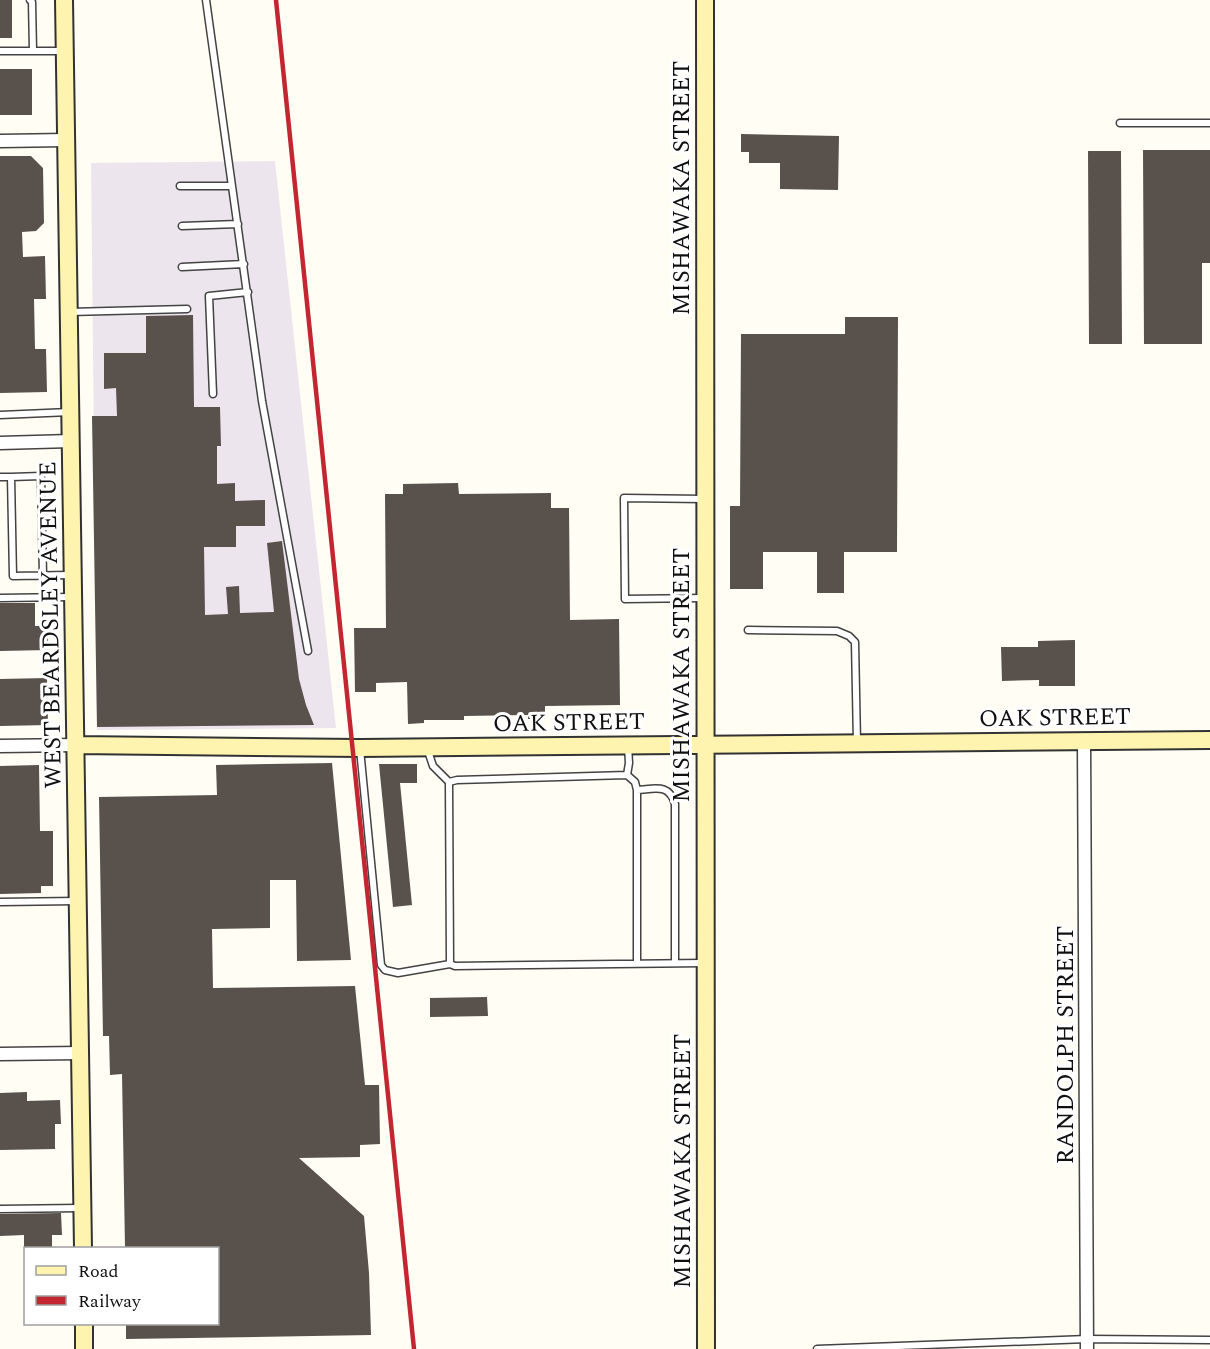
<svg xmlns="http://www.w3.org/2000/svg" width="1210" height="1349" font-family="Spectral,serif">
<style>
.industrial{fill:#ede5ee}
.building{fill:#59514c}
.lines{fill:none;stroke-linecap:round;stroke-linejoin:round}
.lane-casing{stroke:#434343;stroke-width:9}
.street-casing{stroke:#434343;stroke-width:15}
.secondary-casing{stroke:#323232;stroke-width:20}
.lane{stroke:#fff;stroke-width:6}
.street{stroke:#fff;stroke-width:12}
.secondary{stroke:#fff4af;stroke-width:16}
.rail{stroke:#c32630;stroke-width:4.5}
.labels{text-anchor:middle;stroke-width:6;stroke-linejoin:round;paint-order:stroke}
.street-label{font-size:24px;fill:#101010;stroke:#fff}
</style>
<rect width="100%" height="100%" fill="#fffdf4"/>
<path class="industrial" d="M275 161 336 728 97 730 91 163Z"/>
<path class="building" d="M0 0H12V38H0Z
M0 69H32V115H0Z
M741 134 839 136 838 190 780 189V163H749V152H741Z
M1143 150H1210V263H1202V344H1144Z
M1088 151H1121L1122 344H1089Z
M0 156H31L43 168 44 223 36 231 22 232 23 257 45 256 46 299H34L35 349H46L47 392 0 393Z
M193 315 194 407H220L221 446H217V484L235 483V501L265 500V526H236V547H204L205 615 228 614 226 587 239 586 240 613 274 612 267 543 282 541 299 679 306 705 314 725 97 727 92 416H117L116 388 104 389V353H146V316Z
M845 317H898L897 552H844V593H817V552H763V589H730V506H740L741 334H845Z
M458 483 459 494 551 493V508H569L570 620 619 619 620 705 545 706V719H528V715L464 716V720H424V723L408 724 407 682 376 683V692H355L354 628H386L385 494H403V484Z
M0 603H35V626H48V650L0 651Z
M1075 640V686H1039V680L1002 681 1001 647H1038V641Z
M47 678 48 725 0 726V679Z
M332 763 351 960 297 961 296 880H270V928L212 929 213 988 355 986 365 1085H379L380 1144 360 1145V1157L299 1158 364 1216 369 1273 371 1335 126 1339V1323H218V1248H125L122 1074 110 1075 109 1036H103L99 797 217 795 216 765Z
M379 764H417V783H400L412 905 393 907Z
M39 765 40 831H53V886H41V893L0 894V766Z
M487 997 488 1016 430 1017V998Z
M27 1092V1101L60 1100 61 1124H55V1149L0 1150V1093Z
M61 1213 62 1235H52V1248H24V1235L0 1236V1214Z"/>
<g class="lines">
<defs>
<path id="lane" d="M30 0 32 2 33 51
M206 0 262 401 308 651
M0 51H64
M1120 123H1210
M180 186H232
M182 226 238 224
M182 267 244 264
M69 312 187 309
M213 394 209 296 248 292
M0 415 70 412
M0 477H11L13 576 70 575
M11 477 41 476 43 576
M0 598 71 597
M704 598 625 599 624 498 704 499
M748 630 837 631 849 636 855 642 857 743
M628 746 629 763 627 775 457 780 449 782 450 964 455 966 704 963
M427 748 433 766 449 782
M360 749 381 965 385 970 398 973 450 964
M627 775 635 782 637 790V963
M637 790C655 789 669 783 675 804V962
M0 902 77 901
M0 1209 80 1208
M817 1349 1087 1339 1210 1340"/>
<path id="street" d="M0 141 66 140
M0 443 71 441
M1084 741 1087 1349
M0 746 76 745
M0 1054 80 1053"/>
<path id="secondary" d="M64 0 83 1248
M705 0 706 1349
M76 745 360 748 1210 740
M84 1324V1349"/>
</defs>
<use href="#lane" class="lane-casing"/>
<use href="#street" class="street-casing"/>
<use href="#secondary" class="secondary-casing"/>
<use href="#lane" class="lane"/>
<use href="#street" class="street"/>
<use href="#secondary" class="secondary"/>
<path class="rail" d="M276 0 414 1349"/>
</g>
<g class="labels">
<g class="street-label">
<text transform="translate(681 188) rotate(-90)" y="8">MISHAWAKA STREET</text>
<text transform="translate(50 625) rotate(-91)" y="8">WEST BEARDSLEY AVENUE</text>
<text transform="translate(681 675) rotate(-90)" y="8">MISHAWAKA STREET</text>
<text transform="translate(1055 717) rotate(-1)" y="8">OAK STREET</text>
<text transform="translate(569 722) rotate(-1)" y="8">OAK STREET</text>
<text transform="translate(1065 1045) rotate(-90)" y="8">RANDOLPH STREET</text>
<text transform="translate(682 1161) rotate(-90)" y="8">MISHAWAKA STREET</text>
</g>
</g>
<rect x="24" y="1247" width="195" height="78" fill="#ffffff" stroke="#9f9f9f" stroke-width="1.5"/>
<rect x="36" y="1266" width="30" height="9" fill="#fff4af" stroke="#9f9f9f" stroke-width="1.5"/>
<text x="78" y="1277" font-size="18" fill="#101010">Road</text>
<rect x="36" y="1296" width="30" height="9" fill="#c32630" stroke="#9f9f9f" stroke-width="1.5"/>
<text x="78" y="1307" font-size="18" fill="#101010">Railway</text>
</svg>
